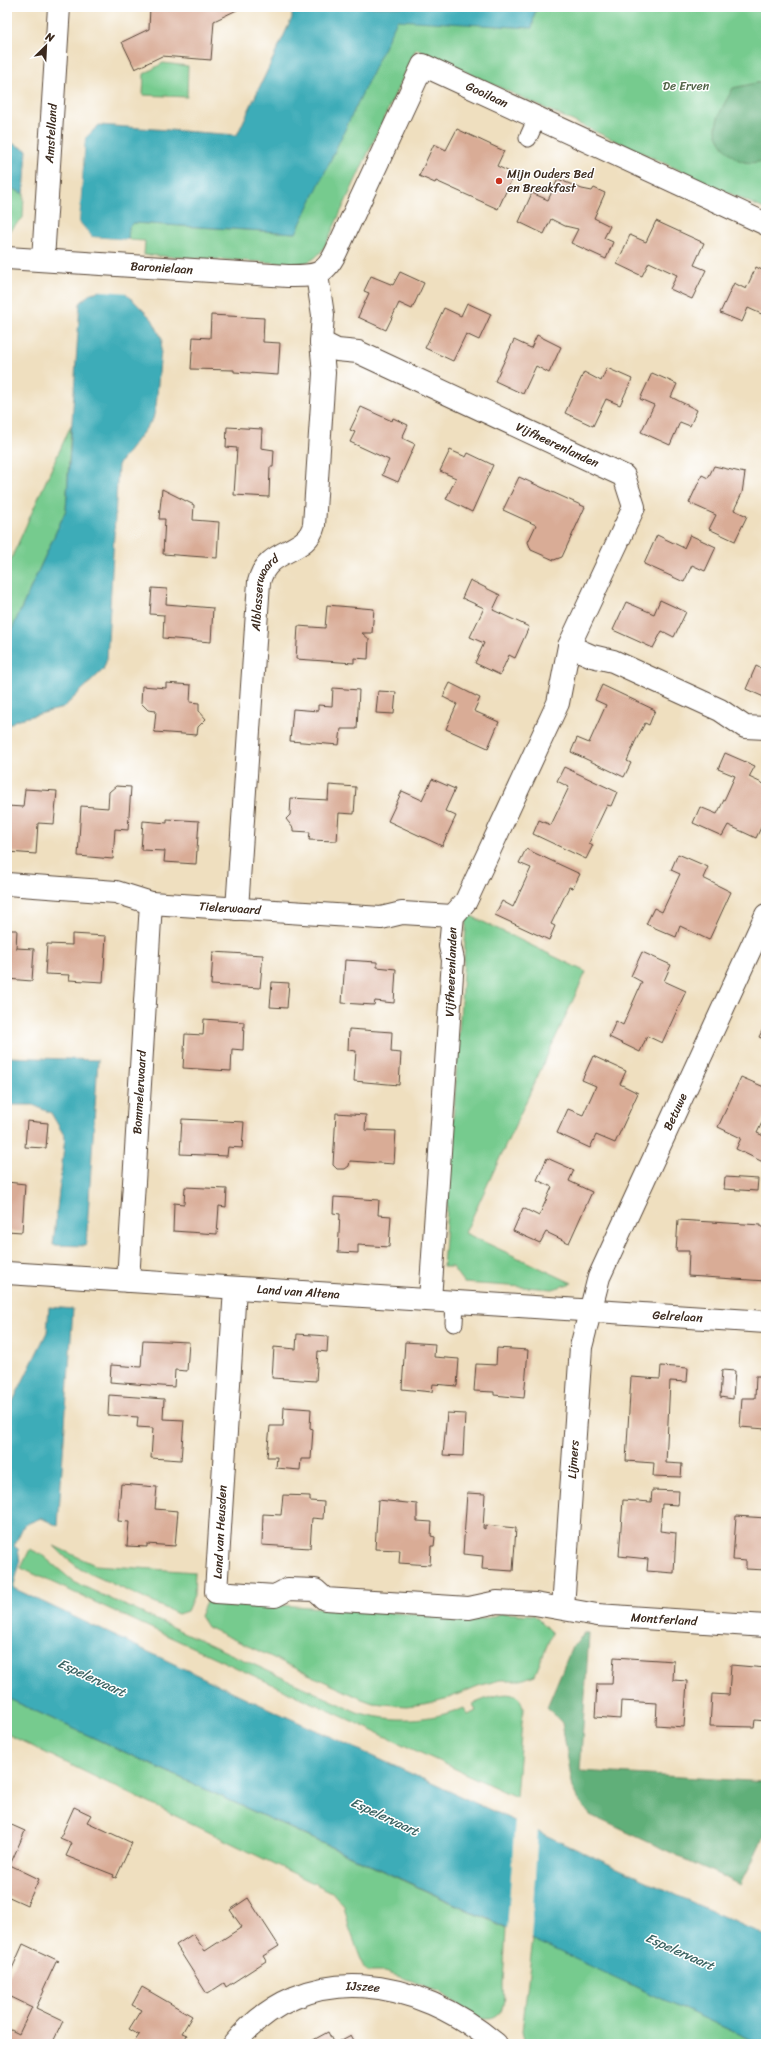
<svg xmlns="http://www.w3.org/2000/svg" width="773" height="2051" font-family="Sriracha,sans-serif">
<style>
.green{fill:#76cb8e;stroke:#587a56}
.forest{fill:#60af79;stroke:#4e6c4c}
.water{fill:#3cacb8;stroke:#3c6b6b}
.pier{fill:#efdfbf}
.building{fill:#d9ac96}
.lines{fill:none;stroke-linecap:round;stroke-linejoin:round}
.lane-casing{stroke:#564536;stroke-width:19}
.street-casing{stroke:#564536;stroke-width:24}
.lane{stroke:#fff;stroke-width:17}
.street{stroke:#fff;stroke-width:22}
.poi-dot{fill:#c8321e;stroke:#fff;stroke-width:1.5}
.labels{text-anchor:middle;stroke-width:3;stroke-linejoin:round;paint-order:stroke}
.park-label{font-size:12px;fill:#506245;stroke:#fff}
.street-label{font-size:12px;fill:#3b2a1e;stroke:#fff}
.poi-label{font-size:12px;fill:#3b2a1e;stroke:#fff;text-anchor:start}
.water-label{font-size:13px;font-style:italic;fill:#3b6463;stroke:#fff}
</style>
<rect width="100%" height="100%" fill="#fff"/>
<filter id="ink" filterUnits="userSpaceOnUse"><feTurbulence type="fractalNoise" baseFrequency=".025" numOctaves="2"/><feDisplacementMap in="SourceGraphic" scale="8" xChannelSelector="R" yChannelSelector="G"/><feConvolveMatrix kernelMatrix="1 2 1 2 8 2 1 2 1" color-interpolation-filters="sRGB"/></filter>
<filter id="wash" filterUnits="userSpaceOnUse"><feTurbulence type="fractalNoise" baseFrequency=".012" numOctaves="4" result="noise"/><feDisplacementMap in="SourceGraphic" scale="16" xChannelSelector="R" yChannelSelector="G"/><feGaussianBlur stdDeviation="0.9" result="paint"/><feColorMatrix in="noise" values="0 0 0 0 0 0 0 0 0 0 0 0 0 0 0 0 0 1.4 0 .05"/><feComposite in="paint" operator="in"/></filter>
<g filter="url(#wash)">
<rect width="100%" height="100%" fill="#efdfbf"/>
<path class="green" d="M293 7H766V210L416 49 326 244C320 255 311 264 297 264L144 255 145 241 128 240 129 226 133 223 296 233Z
M163 63 188 66 187 97 143 95 144 74Z
M7 186 24 194 23 218 7 233Z
M71 425 66 510 7 640V568Z
M467 914 586 972 465 1233 572 1283 553 1289 464 1283 452 1267H443Z
M54 1546 95 1565 195 1572 194 1595 187 1611 178 1614 80 1569 65 1557Z
M30 1549 42 1555 74 1582 357 1712C394 1723 428 1721 464 1708L468 1715 476 1711 473 1704C487 1698 521 1683 523 1709L516 1797 21 1568Z
M207 1600 485 1619 502 1613 534 1615 552 1633 535 1675 521 1680H500L478 1686 449 1698 424 1704 406 1706 373 1703 362 1699 207 1627 200 1616Z
M7 1698 506 1928C505 1947 504 1966 503 1984 503 1993 505 2001 502 2009 498 2020 488 2020 479 2018L439 1992 412 1981 385 1972H368L364 1968 349 1927 344 1906 332 1892 7 1734Z
M533 1939 760 2044H525L522 2031Z"/>
<path class="forest" d="M766 81V160C758 163 746 164 739 160 730 156 715 138 716 128 717 114 727 100 733 88Z
M584 1634H589L580 1771 766 1782V1831L741 1885 590 1815 578 1800 573 1789 562 1723 547 1707 572 1647Z"/>
<path class="water" d="M292 7H536L532 28 397 20 296 233 133 223 129 227 128 240 92 237 79 222 85 138 99 125 237 135 292 18Z
M7 141 27 150 24 194 7 186Z
M108 289 123 290 152 319 162 339 156 406 153 419 118 465 107 659 103 670 63 708 16 720 7 726V640L66 510 80 303 91 293Z
M7 1057 98 1060 86 1246 53 1245 65 1137 51 1113 33 1105H7Z
M49 1307 73 1309 58 1526 41 1518 24 1525 14 1546 18 1549 20 1563 13 1588 261 1705 766 1936V2044H760L7 1698V1413L47 1332Z"/>
<path class="pier" d="M91 130 92 131 85 138 79 222 92 237 130 240 129 242 92 239 77 222 83 137Z
M108 287 124 288 129 293 91 290Z
M515 1818 538 1828 531 1940 507 1931Z"/>
<g id="blocks">
<path class="building" d="M150 7H240L241 8 214 21 211 60 162 56 135 69 122 42 149 29Z
M457 129 504 151 497 166 514 174 498 209 436 181 435 183 419 176 434 144 446 150Z
M558 179 582 189 592 191 594 188 605 193 594 218 610 226 604 238 613 242 606 259 571 243 578 229 565 226 551 219 544 234 519 222 532 193 548 200Z
M656 221 704 243 694 265 706 270 692 299 670 289 677 275 649 262 642 276 617 264 630 235 646 242Z
M756 267 766 272V316L748 308 742 322 720 313 734 283 746 289Z
M400 272 424 283 412 309 399 303 386 330 358 317 369 293 364 291 371 276 393 285Z
M467 303 491 314 479 340 466 334 453 361 425 348 444 308 461 316Z
M211 315 264 318 263 342 280 343 278 375 234 372V370L191 369 193 337 210 338Z
M537 335 561 347 549 373 536 366 523 394 495 381 514 340 531 348Z
M607 368 632 379 620 405 606 399 593 426 565 413 584 372 601 381Z
M652 373 677 384 671 397 697 410 690 426 680 422 670 445 641 432 654 405 640 399Z
M361 407 392 421 393 418 408 425 402 438 415 444 398 482 382 475 389 460 350 442 355 432 350 430Z
M227 427 262 429 261 448 274 450 273 467H270L269 497 234 495 237 448 226 447Z
M450 450 466 457 468 453 493 465 472 512 446 499 456 478 440 471Z
M714 466 745 473 742 493 734 510 747 516 735 541 709 529 716 515 689 503 702 475 708 478Z
M519 477 585 507 562 557 554 560 531 550 528 542 536 525 503 510Z
M162 489 194 505 193 520 219 522 217 558 163 554 165 519H159Z
M657 535 684 548 690 535 716 547 705 571 692 565 684 582 644 564Z
M470 580 500 595 493 610 529 627 515 658 509 655 500 675 475 663 484 643 470 637 484 608 462 598Z
M152 588 167 589 166 604 213 608 211 642 163 638 164 615 150 614Z
M660 600 686 612 674 637 662 631 653 648 613 630 626 602 654 614Z
M327 605 374 609 372 633H362L369 639 368 659 354 658V663L296 659 298 626 325 628Z
M756 666 766 671V698L746 689Z
M166 683 191 685 190 702 199 703V711L206 719 198 727 197 735 154 732 156 711 148 710 141 703 142 686 166 688Z
M450 683 480 698 474 711 499 722 488 748 446 729 457 704 443 697Z
M602 685 655 710 649 725 645 723 635 742 627 761 631 763 624 777 571 752 577 738 589 743 606 705 595 700Z
M333 688 359 690 357 729H341L339 745 290 741 293 709 318 711V705L332 706Z
M378 691 396 692 394 714 376 713Z
M725 753 755 766 749 777 766 785V817L756 838 728 825 722 836 693 823 700 807 717 814 726 796 735 776 718 769Z
M564 767 617 792 611 806 607 805 589 843 593 845 586 859 533 834 539 820 551 825 569 787 557 781Z
M432 779 455 789 445 811 456 816 442 846 388 821 402 791 422 800Z
M329 785 356 787 354 814 339 813 337 841 309 840 310 832 293 831V828L286 819 290 815 291 798 328 800Z
M116 786 131 787 128 830 115 829 113 859 78 856 81 806 108 808 109 792Z
M25 789 57 791 54 824 38 823 36 854 7 852V806L23 807Z
M167 819 199 821 196 864 164 862 165 851 141 850 143 821 167 823Z
M526 849 580 874 573 888 569 887 551 924 555 926 549 940 495 915 502 901 513 907 531 868 519 863Z
M678 854 708 867 703 878 731 892 709 940 680 926 676 937 646 924 654 908 662 912 680 874 671 870Z
M7 930H17L16 948 34 949 32 981 7 979Z
M72 934 106 936 103 982 69 980 70 975 45 974 47 944 72 945Z
M213 952 263 955 260 988 211 985Z
M642 952 671 965 664 981 686 991 662 1043 647 1036 640 1052 609 1037 616 1021 623 1025 642 982 631 976Z
M345 960 377 962V967L396 969 394 1003 375 1001 374 1005 342 1003Z
M272 982 289 983 287 1008 270 1007Z
M204 1019 244 1022 243 1050 232 1049 231 1071 183 1068 185 1034 203 1035Z
M766 1023V1040L759 1037Z
M349 1029 392 1032 391 1052 401 1053 399 1085 354 1081 356 1051 348 1050Z
M593 1056 626 1071 620 1084 638 1093 615 1143 596 1135 590 1148 557 1133 568 1109 583 1115 596 1086 582 1080Z
M741 1077 764 1087 766 1084V1114L757 1133 766 1137V1155L763 1162 736 1149 741 1138 718 1127Z
M336 1113 366 1115 365 1130 396 1131 394 1164 350 1161 349 1166 345 1169H337L333 1165Z
M182 1119 244 1122 242 1148 228 1147 227 1156 180 1154Z
M27 1121 48 1123 46 1148 25 1147Z
M547 1158 574 1170 569 1181 592 1192 569 1243 546 1232 540 1243 513 1231 523 1208 539 1216 552 1187 537 1180Z
M725 1177 758 1179 757 1191 724 1189Z
M7 1182 25 1184 22 1232 7 1231Z
M185 1187 227 1189 226 1207 219 1206 217 1234 173 1231 174 1203 184 1204Z
M334 1197 379 1200 378 1215 391 1216 389 1247 358 1245V1253L338 1252 340 1214 333 1213Z
M678 1220 761 1225V1227H766V1281L688 1276 689 1251H676Z
M297 1334 328 1336 327 1352 318 1351 316 1381 272 1378 274 1347 296 1349Z
M143 1340 189 1342 187 1371 175 1370 174 1387 110 1382 111 1365 141 1367Z
M405 1342 435 1344 434 1357 459 1359 457 1386 433 1384 432 1392 402 1389Z
M497 1348 528 1350 524 1398 494 1395V1392L474 1391 476 1364 496 1365Z
M661 1366 688 1368 687 1382 670 1381 666 1463 682 1464 681 1477 653 1476 654 1463 626 1461 631 1377 660 1379Z
M722 1370 735 1371 733 1399 720 1397Z
M756 1376H766V1429L740 1427 742 1398H755Z
M109 1395 164 1399 163 1419 184 1420 181 1460 151 1458 153 1428 137 1427 138 1417 108 1415Z
M284 1407 311 1409 310 1428 313 1429 311 1459H301L300 1470 276 1468 277 1457H267L270 1426H283Z
M447 1413 465 1414 463 1456 443 1455Z
M121 1484 157 1487 155 1509 178 1511 175 1546 147 1544V1547L127 1546 129 1522 118 1521Z
M652 1490 679 1491 678 1505 662 1504 660 1531 676 1533 674 1573 647 1571 648 1559 619 1556 623 1500 651 1502Z
M467 1493 485 1494 483 1528 485 1529V1525L516 1528 513 1571 482 1569 483 1556 463 1554Z
M283 1495 310 1496V1501L324 1502 323 1519 312 1518 310 1548 262 1545 263 1514 281 1515Z
M378 1500 417 1504V1521L432 1522 431 1536 435 1537 434 1546H431L430 1565 399 1563 400 1550 375 1549Z
M736 1516 766 1518V1570L746 1569V1561L733 1560Z
M614 1657 674 1661 673 1680 687 1681 684 1727 656 1725 657 1703 621 1701 620 1719 595 1717 597 1684H612Z
M731 1665 766 1668V1721L755 1720 754 1727 710 1726 712 1694 729 1695Z
M74 1807 91 1815 87 1822 132 1843 116 1878 113 1877 114 1875 66 1856 72 1843 60 1838Z
M7 1823 25 1831 10 1865 39 1879 27 1905 7 1896Z
M248 1898 279 1946 263 1956 266 1961 226 1987 224 1983 207 1994 176 1945 193 1934 205 1951 242 1927 230 1910Z
M23 1944 59 1961 56 1962 43 1990 44 1991 36 2008 63 2021 52 2044H7V2028L19 2034 32 2007 7 1995V1980Z
M142 1987 192 2016 182 2033 187 2035 182 2044H133L139 2035 129 2029 141 2010 132 2005Z
M328 2032 334 2044 351 2035 356 2044H306Z"/>
</g>
</g>
<g filter="url(#ink)">
<use href="#blocks" fill-opacity="0" stroke="#564536" stroke-width="1"/>
<g class="lines">
<defs>
<path id="lane" d="M528 138 537 118
M454 1323 455 1302"/>
<g id="street">
<path id="s1" d="M7 258 288 276C314 276 324 277 336 252L423 65 766 224"/>
<path id="s2" d="M43 260 59 7"/>
<path id="s3" d="M321 342 337 350 358 352 624 476 634 507 569 646 558 703 466 901 453 916 450 946 453 960 430 1300"/>
<path d="M569 646 592 656 613 661 720 710 745 727 766 728"/>
<path id="s4" d="M7 884 116 892 151 903 381 918 402 913 453 916"/>
<path id="s5" d="M237 909 259 582C267 547 307 555 314 525L324 373 321 342 323 315 317 275"/>
<path id="s6" d="M7 1273 766 1322"/>
<path id="s7" d="M128 1281 151 903"/>
<path id="s8" d="M235 1288 216 1592 275 1596 288 1589 315 1590 325 1599 469 1608 497 1602 535 1604 597 1615 766 1626"/>
<path id="s9" d="M563 1608 581 1347 599 1277 766 915"/>
<path id="s10" d="M234 2044C306 1956 418 1978 496 2044"/>
</g>
</defs>
<use href="#lane" class="lane-casing"/>
<use href="#street" class="street-casing"/>
<use href="#lane" class="lane"/>
<use href="#street" class="street"/>
</g>
</g>
<circle class="poi-dot" cx="499" cy="181" r="4"/>
<g class="labels">
<g class="park-label">
<text x="686" y="90">De Erven</text>
</g>
<g class="street-label">
<text dy="4" stroke="none"><textPath href="#s1" startOffset="617">Gooilaan</textPath></text>
<text dy="4" stroke="none"><textPath href="#s2" startOffset="127">Amstelland</textPath></text>
<text dy="4" stroke="none"><textPath href="#s1" startOffset="155">Baronielaan</textPath></text>
<text dy="4" stroke="none"><textPath href="#s3" startOffset="259">Vijfheerenlanden</textPath></text>
<text dy="4" stroke="none"><textPath href="#s5" startOffset="319">Alblasserwaard</textPath></text>
<text dy="4" stroke="none"><textPath href="#s4" startOffset="225">Tielerwaard</textPath></text>
<text transform="translate(451 972) rotate(-88)" y="4">Vijfheerenlanden</text>
<text dy="4" stroke="none"><textPath href="#s7" startOffset="189">Bommelerwaard</textPath></text>
<text dy="4" stroke="none"><textPath href="#s9" startOffset="516">Betuwe</textPath></text>
<text dy="4" stroke="none"><textPath href="#s6" startOffset="292">Land van Altena</textPath></text>
<text dy="4" stroke="none"><textPath href="#s6" startOffset="672">Gelrelaan</textPath></text>
<text dy="4" stroke="none"><textPath href="#s9" startOffset="149">Lijmers</textPath></text>
<text transform="translate(220 1532) rotate(-87)" y="4">Land van Heusden</text>
<text dy="4" stroke="none"><textPath href="#s8" startOffset="760">Montferland</textPath></text>
<text dy="4" stroke="none"><textPath href="#s10" startOffset="147">IJszee</textPath></text>
</g>
<g class="poi-label">
<text x="507" y="178">Mijn Ouders Bed<tspan x="507" dy="14">en Breakfast</tspan></text>
</g>
<g class="water-label">
<text transform="translate(92 1677) rotate(25)" y="5">Espelervaart</text>
<text transform="translate(385 1816) rotate(25)" y="5">Espelervaart</text>
<text transform="translate(680 1951) rotate(24)" y="5">Espelervaart</text>
</g>
</g>
<rect width="773" height="2051" fill="none" stroke="#fff" stroke-width="24"/>
<g transform="translate(46 46) rotate(24)" stroke="#ffffff" stroke-width="3" paint-order="stroke">
<path d="M0-3L7 15L0 10L-7 15Z" fill="#3b2a1e"/>
<text y="-6" font-size="11" font-weight="bold" text-anchor="middle" fill="#3b2a1e">N</text>
</g>
</svg>
